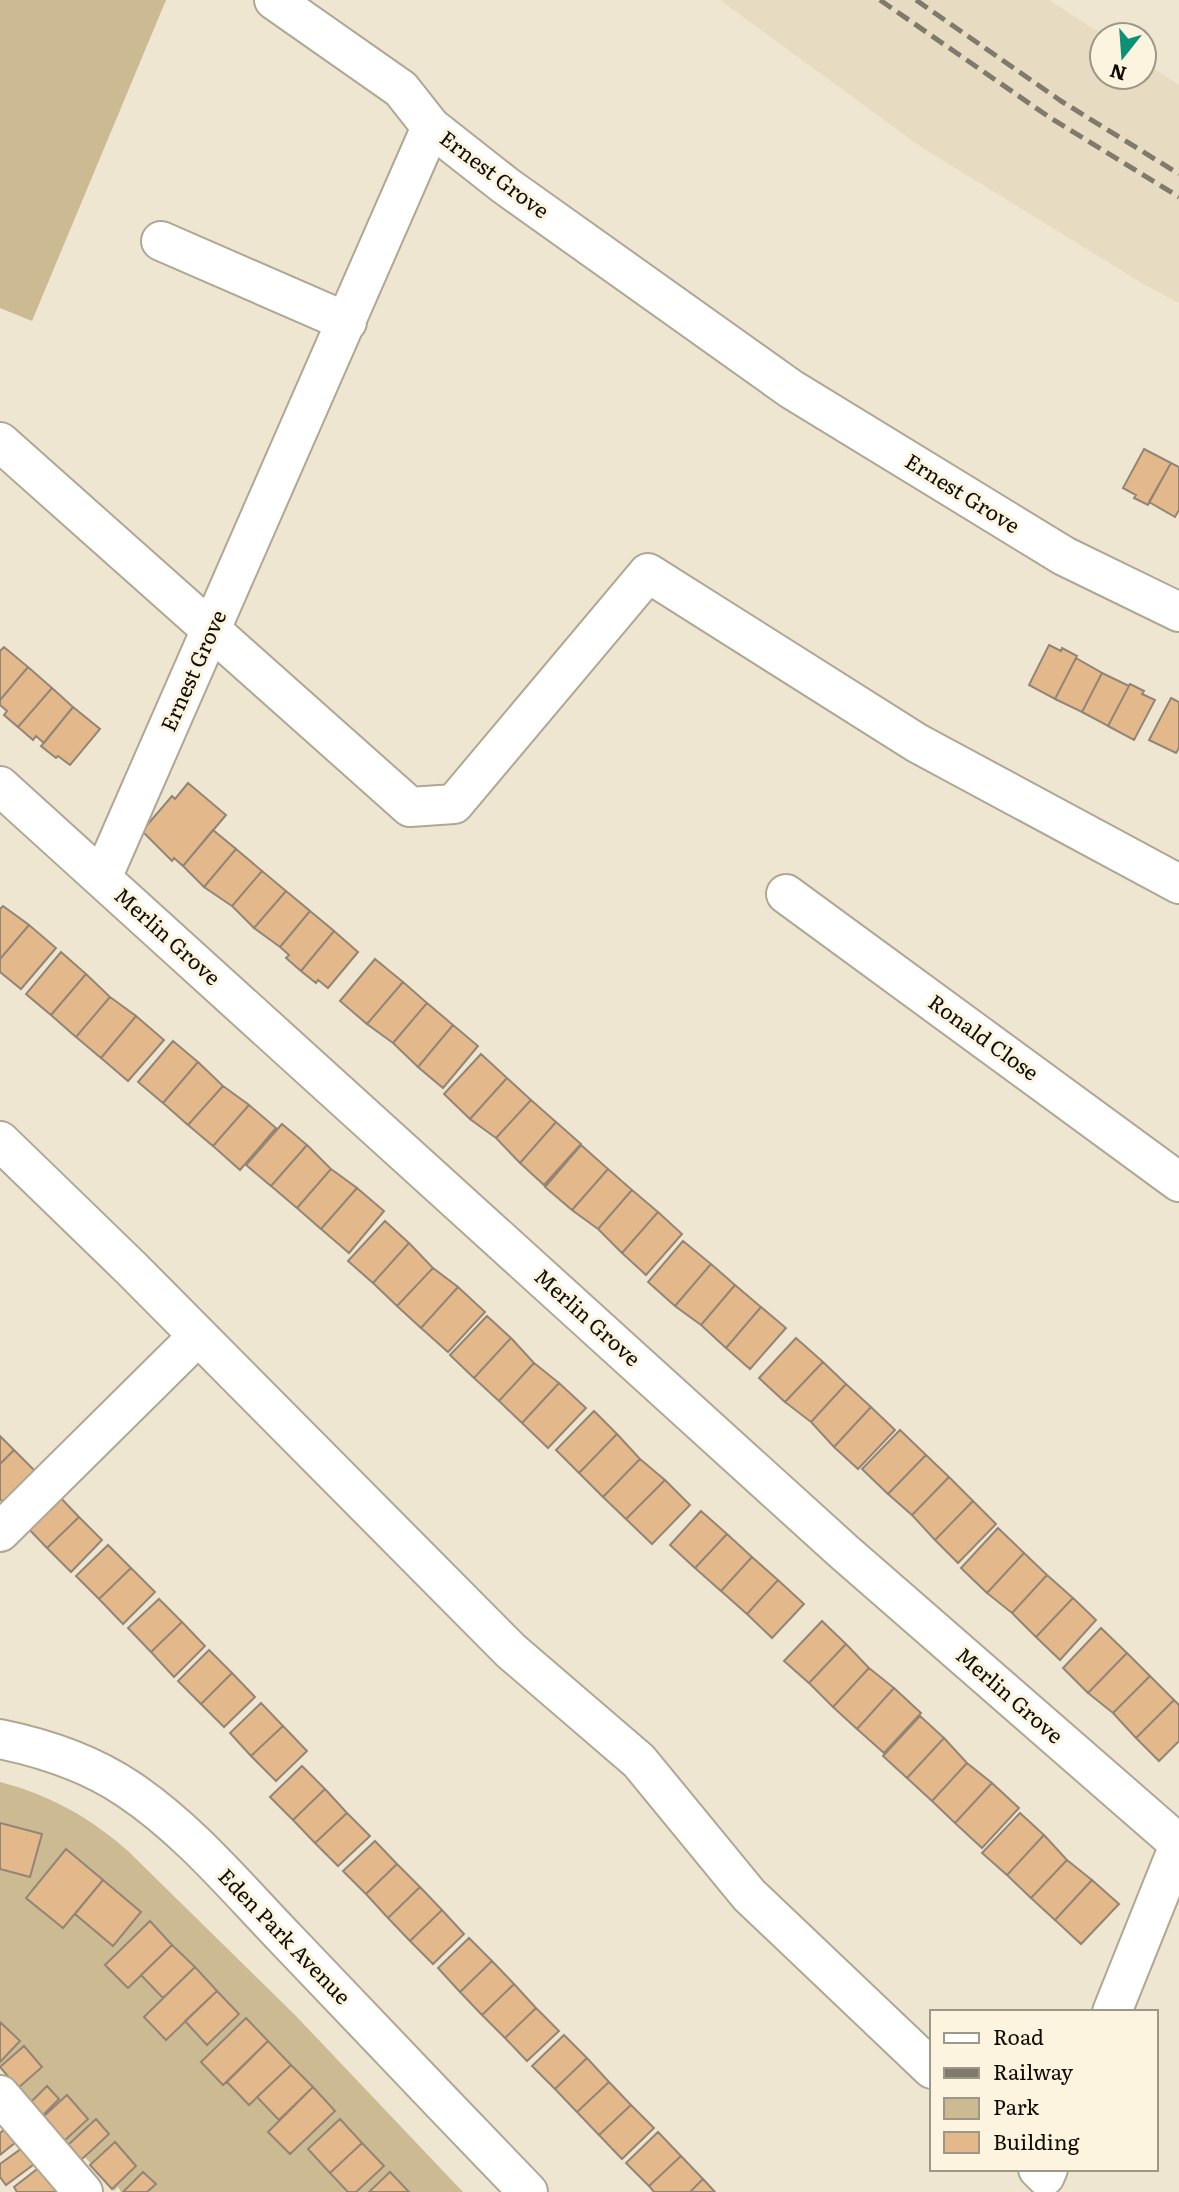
<svg xmlns="http://www.w3.org/2000/svg" width="1179" height="2192" font-family="Literata,serif">
<style>
.built{fill:#e7dcc1}
.green{fill:#cbba92}
.building{fill:#e3b98c;stroke:#938576;stroke-width:2}
.lines{fill:none;stroke-linecap:round;stroke-linejoin:round}
.minor-casing{stroke:#afa794;stroke-width:42}
.minor{stroke:#fff;stroke-width:38}
.rail{stroke:#807a6d;stroke-width:5;stroke-dasharray:14 7;stroke-linecap:butt}
.labels{text-anchor:middle;stroke-width:6;stroke-linejoin:round;paint-order:stroke}
.street-label{font-size:21px;fill:#0f0c06;stroke:#fcf4df}
</style>
<rect width="100%" height="100%" fill="#efe6d2"/>
<path class="built" d="M720 0H1049L1103 35 1102 77H1144V62L1179 85V303L1145 285 921 147Z"/>
<path class="green" d="M0 0H166L32 321 0 308Z
M0 1782C48 1794 91 1818 128 1851L295 2015 463 2192H121L118 2187 114 2191 85 2157 81 2160 0 2067Z"/>
<path class="building" d="M1144 449 1171 463 1148 505 1134 498 1136 495 1123 488Z
M1171 463 1179 467V510L1175 517 1149 502Z
M1049 645 1061 651 1062 648 1077 656 1055 699 1029 685Z
M4 647 28 667 0 700V651Z
M1076 658 1102 673 1082 712 1055 699Z
M28 667 52 688 18 727 4 715 7 711 0 705V700Z
M1102 673 1129 686 1108 726 1082 712Z
M1130 684 1144 691 1142 694 1155 700 1134 740 1108 726Z
M52 688 73 707 44 743 36 736 33 740 18 727Z
M1171 698 1179 702V748L1176 753 1149 740Z
M73 707 100 729 70 765 58 756 56 758 41 746Z
M188 783 226 815 183 866 174 858 172 861 142 831 172 796 175 799Z
M213 830 236 849 204 887 183 866Z
M236 849 262 871 232 906 204 887Z
M262 871 286 891 254 928 232 906Z
M286 891 310 911 280 947 254 928Z
M3 906 29 925 0 959V909Z
M310 911 334 931 301 971 286 958 289 955 280 947Z
M29 925 56 948 21 989 0 972V959Z
M334 931 358 952 328 988 318 980 316 983 301 971Z
M61 952 86 974 51 1015 26 994Z
M375 959 403 982 367 1024 340 1001Z
M86 974 110 997 76 1037 51 1015Z
M403 982 427 1003 393 1043 367 1024Z
M110 997 136 1016 101 1058 76 1037Z
M427 1003 453 1025 418 1067 393 1043Z
M136 1016 164 1040 128 1081 101 1058Z
M453 1025 478 1046 443 1088 418 1067Z
M173 1041 198 1062 163 1103 138 1082Z
M481 1054 507 1078 470 1119 444 1094Z
M198 1062 223 1086 188 1125 163 1103Z
M507 1078 531 1100 496 1138 470 1119Z
M223 1086 249 1105 213 1146 188 1125Z
M531 1100 556 1122 520 1163 496 1138Z
M249 1105 276 1128 240 1170 213 1146Z
M556 1122 581 1144 544 1185 520 1163Z
M282 1124 307 1145 271 1186 246 1165Z
M307 1145 331 1169 297 1208 271 1186Z
M581 1145 608 1169 572 1210 545 1187Z
M331 1169 357 1188 321 1229 297 1208Z
M608 1169 632 1190 598 1229 572 1210Z
M357 1188 384 1211 349 1253 321 1229Z
M632 1190 658 1212 622 1253 598 1229Z
M658 1212 682 1234 646 1275 622 1253Z
M385 1221 409 1243 373 1283 348 1261Z
M683 1241 711 1264 675 1306 648 1282Z
M409 1243 433 1268 397 1306 373 1283Z
M711 1264 735 1285 701 1325 675 1306Z
M433 1268 458 1287 421 1328 397 1306Z
M735 1285 761 1307 726 1348 701 1325Z
M458 1287 485 1312 448 1352 421 1328Z
M761 1307 786 1328 750 1369 726 1348Z
M487 1316 511 1338 474 1378 450 1355Z
M511 1338 534 1363 499 1401 474 1378Z
M796 1338 823 1362 785 1402 759 1378Z
M823 1362 846 1384 811 1422 785 1402Z
M534 1363 559 1383 522 1423 499 1401Z
M559 1383 586 1408 548 1448 522 1423Z
M846 1384 871 1407 834 1447 811 1422Z
M871 1407 895 1430 858 1469 834 1447Z
M594 1411 617 1434 579 1473 556 1450Z
M900 1430 926 1455 888 1494 862 1469Z
M617 1434 640 1459 603 1497 579 1473Z
M0 1436 14 1450 0 1464Z
M14 1450 37 1473 6 1505 0 1499V1464Z
M926 1455 949 1477 912 1515 888 1494Z
M640 1459 665 1480 626 1519 603 1497Z
M949 1477 973 1501 935 1540 912 1515Z
M665 1480 690 1505 652 1544 626 1519Z
M56 1493 79 1517 47 1548 24 1524Z
M973 1501 996 1524 958 1563 935 1540Z
M701 1511 727 1534 695 1568 670 1545Z
M79 1517 102 1540 71 1572 47 1548Z
M998 1528 1024 1553 987 1593 961 1568Z
M727 1534 752 1557 721 1591 695 1568Z
M108 1545 131 1568 99 1599 76 1576Z
M1024 1553 1047 1575 1012 1613 987 1593Z
M752 1557 778 1580 747 1614 721 1591Z
M131 1568 155 1592 123 1624 99 1599Z
M1047 1575 1073 1598 1036 1637 1012 1613Z
M778 1580 804 1604 772 1638 747 1614Z
M1073 1598 1096 1620 1060 1660 1036 1637Z
M159 1599 182 1622 151 1652 128 1628Z
M822 1621 846 1644 809 1683 784 1661Z
M182 1622 205 1646 174 1677 151 1652Z
M1101 1628 1127 1653 1088 1693 1063 1668Z
M846 1644 869 1668 833 1707 809 1683Z
M209 1650 232 1673 201 1704 178 1681Z
M1127 1653 1150 1676 1113 1713 1088 1693Z
M869 1668 894 1688 857 1729 833 1707Z
M232 1673 255 1697 224 1727 201 1704Z
M1150 1676 1174 1700 1136 1738 1113 1713Z
M894 1688 921 1713 884 1753 857 1729Z
M1174 1700 1179 1705V1741L1159 1761 1136 1738Z
M261 1703 283 1726 251 1756 230 1733Z
M920 1716 944 1738 907 1778 883 1756Z
M283 1726 307 1751 276 1781 251 1756Z
M944 1738 967 1763 932 1801 907 1778Z
M967 1763 992 1783 955 1823 932 1801Z
M302 1766 325 1789 293 1820 270 1797Z
M992 1783 1019 1808 982 1848 955 1823Z
M325 1789 347 1813 315 1843 293 1820Z
M347 1813 370 1836 338 1866 315 1843Z
M1020 1813 1044 1835 1007 1875 982 1853Z
M0 1823 42 1834 30 1877 0 1869Z
M1044 1835 1067 1860 1031 1898 1007 1875Z
M375 1841 397 1864 366 1894 343 1871Z
M66 1849 103 1880 63 1928 26 1898Z
M1067 1860 1092 1880 1055 1920 1031 1898Z
M397 1864 420 1887 388 1918 366 1894Z
M103 1880 141 1912 113 1946 75 1914Z
M1092 1880 1119 1904 1081 1944 1055 1920Z
M420 1887 442 1910 410 1941 388 1918Z
M442 1910 464 1934 433 1964 410 1941Z
M150 1921 172 1945 128 1988 105 1965Z
M469 1938 492 1961 460 1992 438 1968Z
M172 1945 195 1967 163 1998 141 1975Z
M492 1961 514 1984 482 2015 460 1992Z
M195 1967 217 1991 166 2040 144 2017Z
M514 1984 536 2008 505 2038 482 2015Z
M217 1991 239 2014 207 2045 185 2021Z
M536 2008 559 2031 527 2061 505 2038Z
M246 2018 268 2041 223 2085 201 2062Z
M0 2022 20 2041 0 2062Z
M564 2035 587 2058 555 2089 532 2066Z
M268 2041 291 2065 249 2105 227 2082Z
M24 2046 42 2067 18 2088 0 2067Z
M587 2058 609 2082 577 2112 555 2089Z
M291 2065 313 2087 279 2120 257 2097Z
M609 2082 631 2105 599 2135 577 2112Z
M47 2086 59 2099 38 2120 26 2107Z
M313 2087 335 2111 290 2154 268 2132Z
M67 2095 88 2119 64 2141 43 2117Z
M631 2105 654 2128 622 2159 599 2135Z
M96 2119 109 2134 81 2160 68 2145Z
M340 2119 362 2143 330 2173 308 2149Z
M5 2129 16 2142 0 2155V2133Z
M658 2132 681 2156 649 2186 626 2163Z
M115 2142 136 2166 112 2189 90 2165Z
M362 2143 384 2166 356 2192H348L330 2173Z
M25 2146 37 2162 6 2185 0 2177V2164Z
M681 2156 703 2179 690 2192H654L649 2186Z
M45 2163 67 2192H17L14 2187Z
M143 2172 156 2184 147 2192H123Z
M390 2172 409 2192H369Z
M703 2179 715 2192H690Z"/>
<g class="lines">
<defs>
<path id="minor" d="M274 0 401 89 431 127
M161 241 347 322
M0 442 410 807 454 804 648 573 917 743 1179 884
M0 786 843 1551 1179 1844
M102 878 431 127 506 186 791 389 1064 556 1179 612
M786 894 1179 1182
M0 1141 132 1269 511 1651 639 1761 749 1895 932 2069
M0 1532 198 1336
M0 1739C44 1748 91 1764 128 1789 188 1829 236 1887 286 1939 366 2023 447 2108 528 2192
M1112 2012 1179 1845
M0 2095 83 2192
M1038 2169 1045 2176 1048 2169"/>
</defs>
<use href="#minor" class="minor-casing"/>
<use href="#minor" class="minor"/>
<path class="rail" d="M880 0 1049 117 1179 197
M916 0 1061 101 1179 174"/>
</g>
<g class="labels">
<g class="street-label">
<text transform="translate(494 175) rotate(37)" y="7">Ernest Grove</text>
<text transform="translate(962 494) rotate(32)" y="7">Ernest Grove</text>
<text transform="translate(194 671) rotate(-66)" y="7">Ernest Grove</text>
<text transform="translate(167 937) rotate(42)" y="7">Merlin Grove</text>
<text transform="translate(983 1038) rotate(36)" y="7">Ronald Close</text>
<text transform="translate(587 1318) rotate(42)" y="7">Merlin Grove</text>
<text transform="translate(1009 1696) rotate(41)" y="7">Merlin Grove</text>
<text transform="translate(284 1937) rotate(46)" y="7">Eden Park Avenue</text>
</g>
</g>
<rect x="930" y="2010" width="228" height="161" fill="#fcf4df" stroke="#9d9788" stroke-width="2"/>
<rect x="944" y="2033" width="35" height="10" fill="#ffffff" stroke="#9d9788" stroke-width="2"/>
<text x="993" y="2045" font-size="21" fill="#0f0c06">Road</text>
<rect x="944" y="2068" width="35" height="10" fill="#807a6d" stroke="#9d9788" stroke-width="2"/>
<text x="993" y="2080" font-size="21" fill="#0f0c06">Railway</text>
<rect x="944" y="2098" width="35" height="21" fill="#cbba92" stroke="#9d9788" stroke-width="2"/>
<text x="993" y="2115" font-size="21" fill="#0f0c06">Park</text>
<rect x="944" y="2132" width="35" height="21" fill="#e3b98c" stroke="#9d9788" stroke-width="2"/>
<text x="993" y="2150" font-size="21" fill="#0f0c06">Building</text>
<g transform="translate(1123 56) rotate(197)"><circle r="33" fill="#fcf4df" stroke="#9d9788" stroke-width="2"/>
<path d="M0-5L12 26L0 18L-12 26Z" fill="#0e9077"/>
<text y="-10" font-size="19" font-weight="bold" text-anchor="middle" fill="#0f0c06">N</text>
</g>
</svg>
